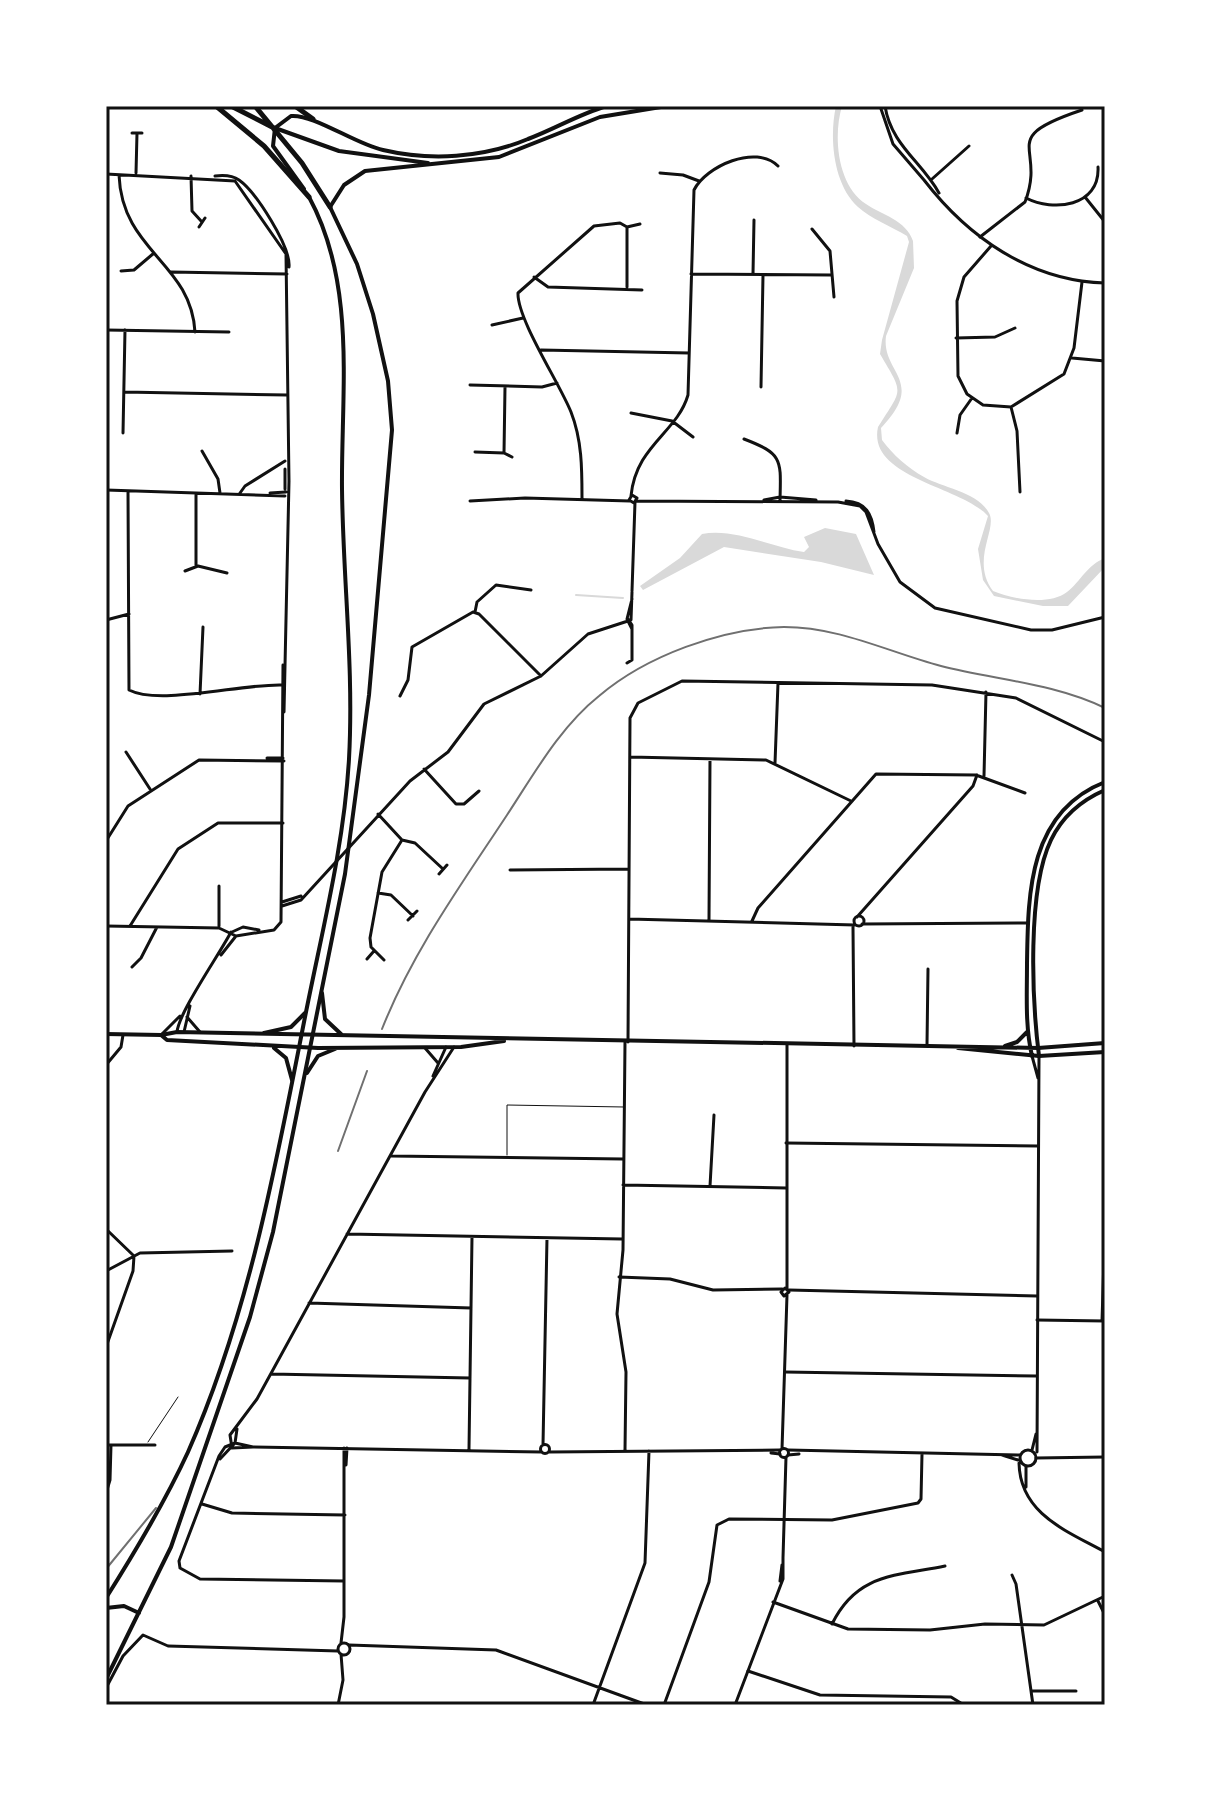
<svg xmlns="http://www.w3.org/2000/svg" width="1211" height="1811" font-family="'Varela Round',sans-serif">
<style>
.water{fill:#d9d9d9}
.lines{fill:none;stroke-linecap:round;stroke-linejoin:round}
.stream{stroke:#d9d9d9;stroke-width:2}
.service{stroke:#111;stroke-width:1}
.minor{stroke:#111;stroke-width:3}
.tertiary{stroke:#111;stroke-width:3}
.secondary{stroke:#111;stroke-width:4}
.primary{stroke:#111;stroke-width:4}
.trunk{stroke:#111;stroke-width:4}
.motorway{stroke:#111;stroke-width:5}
.rail{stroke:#707070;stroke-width:2}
.neatline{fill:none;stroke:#111;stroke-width:3}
</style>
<rect width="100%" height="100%" fill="#fff"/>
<path class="water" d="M836 106H842C833 136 837 185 866 204 882 215 906 220 913 241L914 268 886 336C881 373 927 380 881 428L882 440C893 455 908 468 924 477 943 488 978 492 989 513 998 529 970 560 993 591 1012 599 1049 606 1067 592 1081 581 1087 565 1105 558V567L1068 606H1043L994 596 983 580 978 549 988 516C961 486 867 478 878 427 903 387 904 395 880 354L882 340 909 242 907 236C892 227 870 218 858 207 833 184 829 137 836 106Z
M825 528 856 534 874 575 821 562 724 547 643 590 640 586 680 558 702 534C735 528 771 547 804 552L809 547 804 537Z"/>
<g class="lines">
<path class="stream" d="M576 595 623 598"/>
<path class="service" d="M507 1155V1105L624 1107
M148 1442 178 1397"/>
<path class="minor" d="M132 133H142
M136 173 137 133
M660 173 683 175 699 181
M106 174 235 181 286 254 289 481 284 712
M119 175C122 252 191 262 195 332
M191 176 192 211 202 222
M215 176C223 175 232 175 239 180 256 192 291 247 289 267
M932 179 969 146
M1085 197 1105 222
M1026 198C1053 212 1100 207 1098 167
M199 227 205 218
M627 227V287
M812 229 830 251 834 297
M980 237 1025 202C1047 145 995 139 1082 110
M991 246 964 277 957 301 958 376 967 394 983 405 1011 407 1064 374 1074 348 1082 282
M121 271 134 270 154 253
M171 272 287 274
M691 274 831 275
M753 274 754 220
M534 277 548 287 642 290
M492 325 523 318
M106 330 229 332
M956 338 995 337 1015 328
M541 350 689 353
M1072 358 1105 361
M470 385 542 387 557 383
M761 387 763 275
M124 392 287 395
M1011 407 1017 431 1020 492
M631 413 672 421 693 437
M123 433 125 330
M957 433 960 415 972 398
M744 439C783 454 781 459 780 500
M202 451 218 479 220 493
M475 452 504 453 505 387
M504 453 512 457
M285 489V469
M106 490 285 496
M128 491 129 690C160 706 245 683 283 685
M240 493 245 486 285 461
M270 493 286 492
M632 495 637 498 634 503 629 500Z
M631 496C636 445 677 433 688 395L694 190C706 166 756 144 778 166
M582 498C582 469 582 440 571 412 560 384 517 319 518 293L594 226 620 223 627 227 640 224
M764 500 780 497 816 500
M470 501 525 498 630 501
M636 501 838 502
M846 501C866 502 872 514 874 532
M838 502 860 506 866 512 878 544 900 582 935 608 1031 630H1052L1105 617
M196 566V494
M185 571 198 566 227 573
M632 591 635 502
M632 599 627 619 632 629
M475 612 477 602 496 585 531 590
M106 620 129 614
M627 663 632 660V625L628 619
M200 694 203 627
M400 696 408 680 412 647 473 612 479 614 541 676
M126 752 150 789
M630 757 766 760 851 801
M267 758H283
M775 763 778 683
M424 769 456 804H464L479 791
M984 776 986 692
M378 814 402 840 382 872 370 938 371 947 384 960
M402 840 415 843 443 869
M106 841 128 806 199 760 284 761
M510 870 629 869
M439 874 447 865
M378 893 391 895 413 916
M282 902 301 896
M282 906 301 900 410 781 448 752 484 704 541 676 588 634 631 620 632 592
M854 921a5 5 0 1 1 10 0a5 5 0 1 1-10 0Z
M857 917 973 786 977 775
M629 919 855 925
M709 919 710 759
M408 920 417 911
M752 921 758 908 876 774 976 775 1025 793
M862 924 1027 923
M106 926 219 928 236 936
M130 926 178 849 218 823H283
M219 926V886
M853 927 854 1046
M232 932 243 927 259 930
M236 936 274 930 281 922 283 665
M221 955 236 936
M367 959 374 951
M132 967 141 958 157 927
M187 1017 200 1032
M177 1032C179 1012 219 955 231 932
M184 1032 190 1006
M161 1035 180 1016
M625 1042 623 1250 617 1314 626 1372 625 1450
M628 1042 630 718 638 703 682 681 932 685 1016 698 1105 742
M927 1045 928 969
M425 1048 438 1063
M106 1065 121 1047 123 1035
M433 1076 446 1047
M786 1143 1038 1146
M391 1156 623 1159
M623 1185 786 1188
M710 1186 714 1115
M106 1229 134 1256
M347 1234 622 1239
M106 1271 140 1253 232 1251
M619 1277 670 1279 713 1290 782 1289
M789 1290 1037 1296
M309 1303 471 1308
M1037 1320 1105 1321
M1102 1321 1105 1228
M106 1347 133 1271 134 1256
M785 1372 1036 1376
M271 1374 470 1378
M235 1443 225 1447 219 1456 179 1561 180 1568 200 1579 344 1581
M235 1443 253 1447 542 1452
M540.5 1449a4.5 4.5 0 1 1 9 0a4.5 4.5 0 1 1-9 0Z
M106 1445H155
M543 1445 547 1238
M253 1447 232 1448 230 1435 257 1399 425 1092 454 1047
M469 1449 472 1237
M788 1450 1020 1455
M549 1452 780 1450
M771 1453 780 1454
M788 1455 799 1454
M1002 1455 1018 1460
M1036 1458 1105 1457
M220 1459 235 1443 237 1429
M346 1465 347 1448
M106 1493 110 1480 111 1445
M202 1504 232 1513 345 1515
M1012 1575 1016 1584 1033 1705
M1098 1601 1105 1615
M773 1602 848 1629 930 1630 985 1624 1044 1625 1105 1596
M832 1624C857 1573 896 1576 945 1566
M341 1643 344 1617V1448
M338 1649a6 6 0 1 1 12 0a6 6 0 1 1-12 0Z
M349 1645 496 1650 647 1705
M748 1671 820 1695 951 1697 964 1705
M106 1688 123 1656 143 1635 168 1646 338 1651
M1031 1691H1076
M338 1705 343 1680 341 1654
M593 1705 645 1563 649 1451
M664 1705 709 1582 717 1525 729 1519 832 1520 918 1503 921 1499 922 1454"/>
<path class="tertiary" d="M880 106 893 144 924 180
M885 106C891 145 922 162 939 193
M924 180C968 237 1030 281 1105 283
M787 1045V1289
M1032 1056 1038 1078
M785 1288 789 1292 784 1296 781 1292Z
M779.5 1453a4.5 4.5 0 1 1 9 0a4.5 4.5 0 1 1-9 0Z
M782 1449 787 1295
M1032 1450 1036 1434
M1020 1458a8 8 0 1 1 16 0a8 8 0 1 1-16 0Z
M1037 1452 1039 1057
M1019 1463C1020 1514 1067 1531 1105 1552
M1026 1466V1487
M783 1558 786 1457
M780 1581 782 1565
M735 1705 783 1579V1558"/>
<path class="secondary" d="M1038 1048 1105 1043
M1039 1056 1105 1052"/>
<path class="primary" d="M322 993 325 1019 341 1034
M264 1033 291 1027 305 1013
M106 1034 161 1035 177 1032 1038 1048
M161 1035 167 1040 318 1048 461 1047 504 1041
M1005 1046 1017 1042 1027 1032
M274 1048 286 1058 292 1080
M958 1048 1039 1056C1032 1000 1027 890 1051 840 1062 817 1082 800 1105 790
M1032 1056C1025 1026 1027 995 1027 964 1028 894 1028 812 1105 782
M307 1073 318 1056 335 1049"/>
<path class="trunk" d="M275 128 339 151 428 163
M304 189 273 146 275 128 291 116C314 114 355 144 383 150 430 161 483 158 528 139 555 129 579 114 607 106
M106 1598C135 1552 165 1502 188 1452 249 1314 276 1164 305 1017 322 931 344 846 349 759 354 668 343 580 342 489 341 392 357 285 309 197
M106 1608 124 1606 139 1613
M106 1679 171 1547 250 1317 273 1232 345 874 369 695 392 430 388 381 373 314 357 264 330 207 344 185 365 171 499 157 600 117 667 106"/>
<path class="motorway" d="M216 106 264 146 309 197
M231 106 274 128
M255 106 302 163 330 207
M295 106 313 119"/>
<path class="rail" d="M382 1029C413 951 461 885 507 815 534 774 560 727 599 696 646 656 722 628 784 627 840 627 888 652 941 666 996 680 1053 683 1105 708
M338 1151 367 1071
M106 1569 156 1508"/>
</g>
<rect width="1211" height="1811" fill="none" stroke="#ffffff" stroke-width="216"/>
<rect x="108" y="108" width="995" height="1595" class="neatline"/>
</svg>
